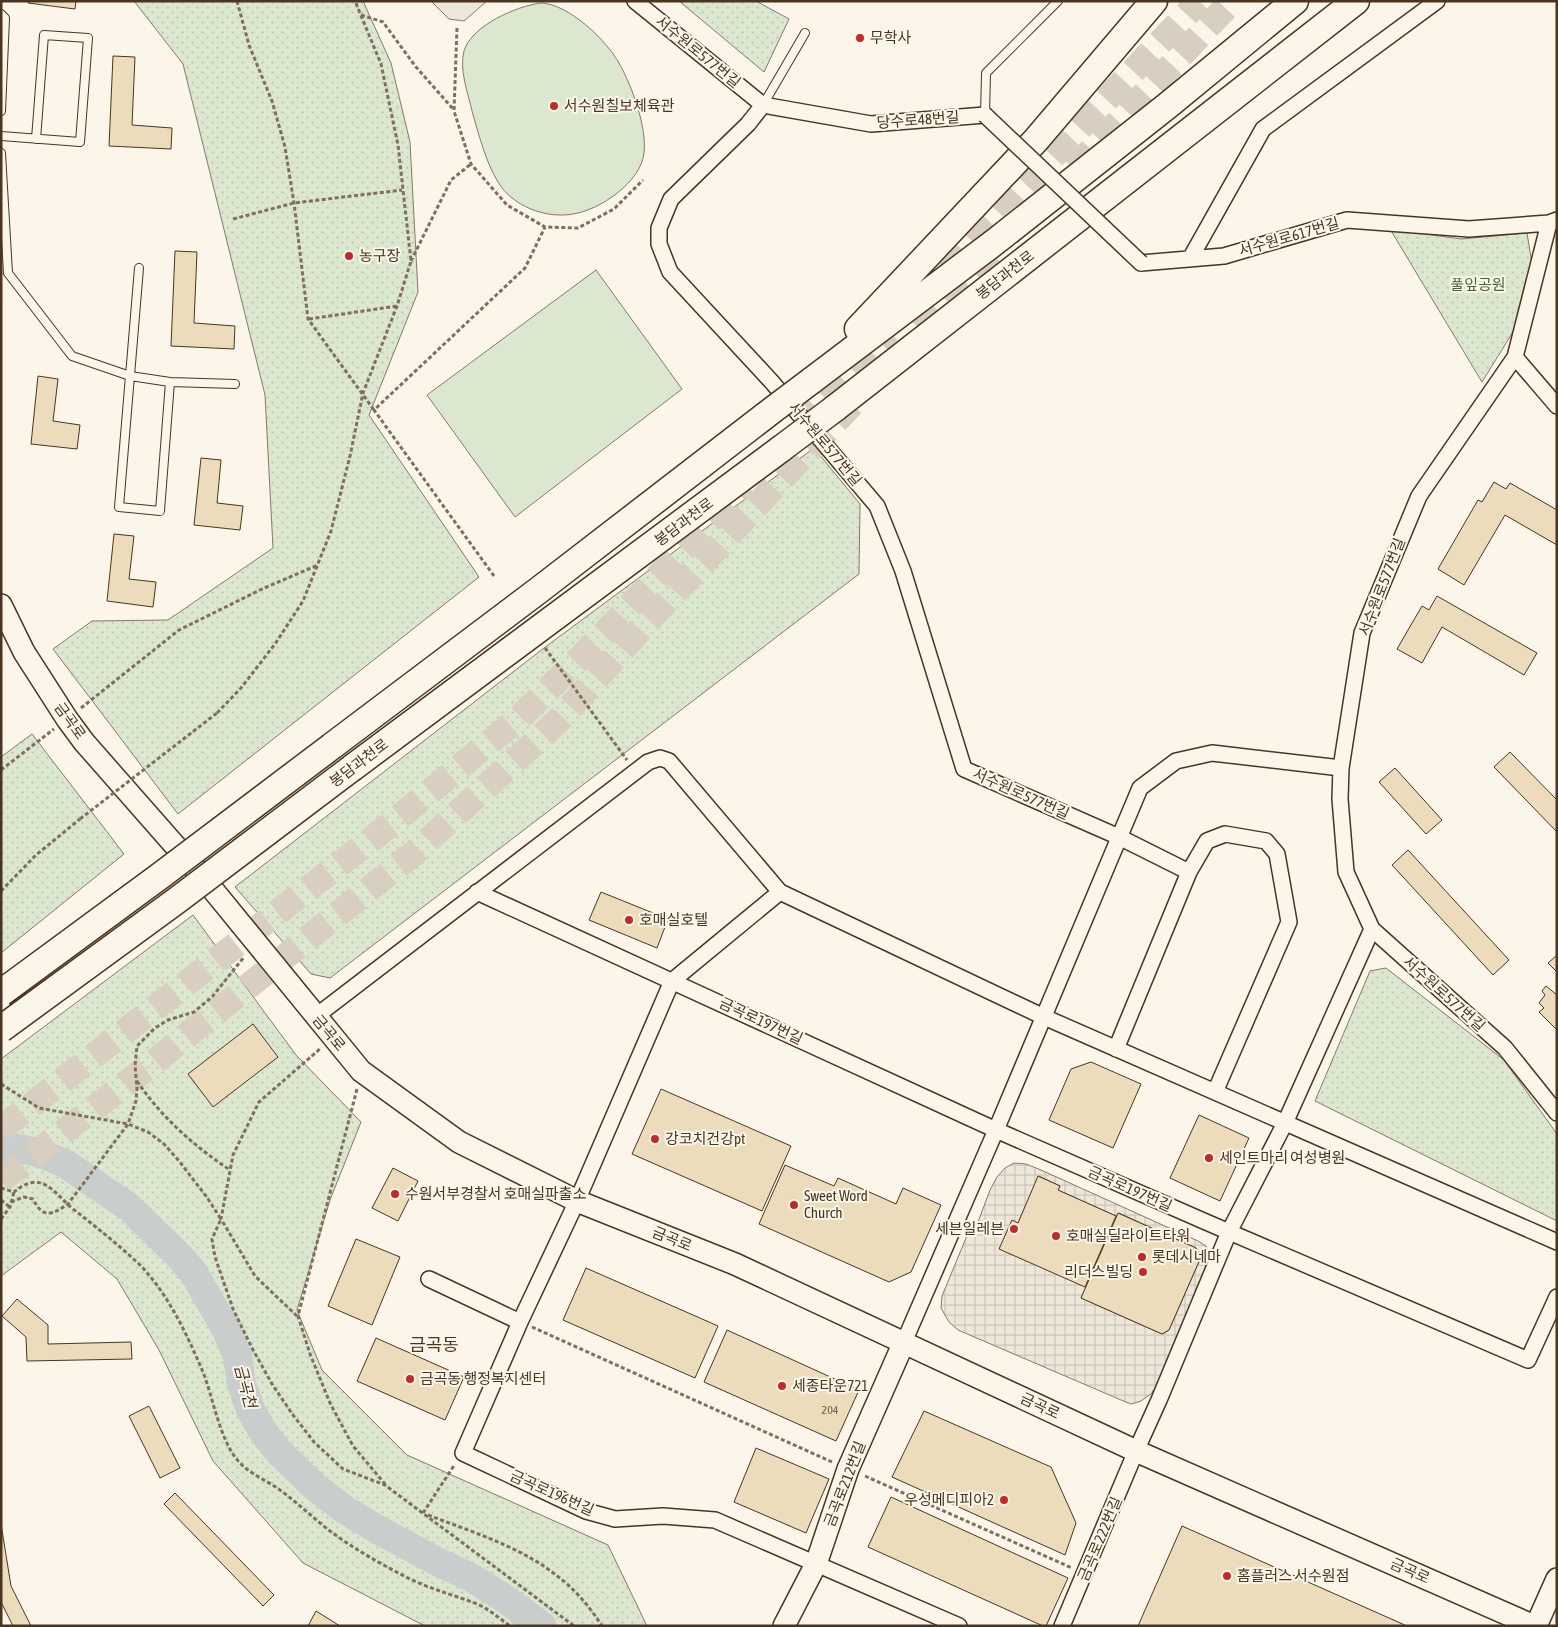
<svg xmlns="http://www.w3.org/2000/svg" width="1558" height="1627" font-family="'Asap Condensed','Noto Sans KR',sans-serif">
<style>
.grass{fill:#dce7d0;stroke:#887966}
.park{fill:url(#park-dots);stroke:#887966}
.parking{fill:#ede7d9;stroke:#887966}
.plaza{fill:url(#plaza-grid);stroke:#887966;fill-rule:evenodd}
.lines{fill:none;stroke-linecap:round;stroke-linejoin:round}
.river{stroke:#c9cecd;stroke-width:29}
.building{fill:#ecdcbc;stroke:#4a3520}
.highway-tunnel{stroke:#d8cfc1;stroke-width:26;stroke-dasharray:26 13;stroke-linecap:butt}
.lane-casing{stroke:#4a3520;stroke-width:10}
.street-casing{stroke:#4a3520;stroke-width:18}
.secondary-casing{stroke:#4a3520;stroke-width:24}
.highway-casing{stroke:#4a3520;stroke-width:29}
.path{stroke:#7f6f5c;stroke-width:3;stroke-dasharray:4 2.5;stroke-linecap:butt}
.lane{stroke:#fbf6e9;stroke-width:8}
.street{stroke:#fbf6e9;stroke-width:15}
.secondary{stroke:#fbf6e9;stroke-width:21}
.highway{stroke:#fbf6e9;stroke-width:26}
.street-bridge-casing{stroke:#4a3520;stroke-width:18;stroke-linecap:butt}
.highway-bridge-casing{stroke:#4a3520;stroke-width:29;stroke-linecap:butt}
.path-bridge{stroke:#7f6f5c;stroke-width:3;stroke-dasharray:4 2.5;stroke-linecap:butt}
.street-bridge{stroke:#fbf6e9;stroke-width:15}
.highway-bridge{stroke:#fbf6e9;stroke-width:26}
.poi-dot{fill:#c62828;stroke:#fbf6e9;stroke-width:2}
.labels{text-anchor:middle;stroke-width:4;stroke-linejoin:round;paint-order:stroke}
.number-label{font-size:12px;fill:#725f47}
.poi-label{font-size:15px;fill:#4a3520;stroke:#fbf6e9;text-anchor:start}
.street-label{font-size:15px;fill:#4a3520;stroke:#fbf6e9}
.park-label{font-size:15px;fill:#436837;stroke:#fbf6e9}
.water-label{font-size:16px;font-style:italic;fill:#4a3520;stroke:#fbf6e9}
.quarter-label{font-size:18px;fill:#4a3520;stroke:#fbf6e9}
</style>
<defs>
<pattern id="park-dots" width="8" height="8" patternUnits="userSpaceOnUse" patternTransform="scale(1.25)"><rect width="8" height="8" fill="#dce7d0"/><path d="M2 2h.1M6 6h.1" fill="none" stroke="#bec7b2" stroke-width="1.8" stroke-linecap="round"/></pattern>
<pattern id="plaza-grid" width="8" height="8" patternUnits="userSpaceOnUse" patternTransform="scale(1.25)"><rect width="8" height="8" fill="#ede7d9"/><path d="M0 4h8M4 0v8" fill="none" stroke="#cdc7ba"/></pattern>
</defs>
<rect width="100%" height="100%" fill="#fbf6e9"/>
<path class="grass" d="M541 3C569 4 606 40 619 63 632 86 647 127 644 153 641 182 600 210 573 214 546 219 512 206 498 182 486 163 478 132 472 111 468 93 459 70 464 51 472 25 517 6 541 3Z
M596 270 682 389 515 517 427 395Z"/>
<path class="park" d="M134 1H363L391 63 410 142 418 292 369 415 479 577 178 814 53 649 92 621 168 620 273 548 265 395 183 64Z
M679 1H756L789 19 764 72Z
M1390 229 1461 239 1527 233 1532 264 1516 327 1482 382Z
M814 448 860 504 859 574 330 978 311 974 235 887 544 648Z
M32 734 124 854 1 953V757Z
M193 915 296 1055 361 1122 330 1200 297 1310 322 1370 407 1455 608 1545 647 1626H425L303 1563 213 1461 159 1350 117 1279 61 1232 1 1276V1059Z
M1386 968 1504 1060 1557 1134V1221L1315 1101 1370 971Z"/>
<path class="parking" d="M431 1H487L464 21 449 19Z"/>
<path class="plaza" d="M1014 1163 1026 1164 1041 1170 1198 1241 1206 1246 1209 1254 1208 1262 1174 1345 1158 1383 1151 1394 1141 1401 1131 1404 1121 1400 958 1330 949 1322 941 1308 942 1296 971 1226 978 1222 990 1190 997 1177 1005 1168ZM1039 1176 1060 1186 1058 1190 1116 1216 1119 1213 1196 1248 1201 1257 1169 1330 1162 1334 1081 1298 1086 1287 1018 1223Z"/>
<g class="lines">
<path class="river" d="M1 1145 40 1153 66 1164 130 1208 180 1257 193 1272 227 1331 238 1358 241 1382 251 1411 264 1433 279 1452 315 1487 344 1509 375 1528 438 1562 472 1578 504 1598 542 1626"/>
</g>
<path class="building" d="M29 1H76L75 9 28 3Z
M113 56 135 57 132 125 172 128 171 149 109 146Z
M175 251 197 252 194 323 235 326 234 349 171 346Z
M38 376 58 379 53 421 80 425 77 449 31 444Z
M201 458 221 460 217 503 243 506 240 530 194 525Z
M1494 482 1506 489 1510 483 1557 510V545L1505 515 1464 585 1438 569 1478 500 1482 502Z
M114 534 134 536 129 579 156 582 153 607 107 601Z
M1437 596 1537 653 1524 675 1442 627 1422 663 1397 649 1422 606 1429 610Z
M1510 752 1557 800V832L1494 767Z
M1395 768 1442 820 1426 834 1379 782Z
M1408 850 1509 960 1493 975 1392 865Z
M601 892 668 919 657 948 589 920Z
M1557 955V972L1548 963Z
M1546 986 1557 995V1030L1539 1012 1544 1008 1539 1003 1545 995 1542 991Z
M253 1024 278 1057 213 1107 188 1074Z
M1091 1062 1141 1084 1113 1148 1049 1120 1071 1069Z
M661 1089 791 1146 762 1211 632 1154Z
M1199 1115 1249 1138 1220 1201 1170 1178Z
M785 1165 834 1186 838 1178 896 1204 903 1188 941 1205 911 1272 889 1282 759 1224Z
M393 1168 418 1181 398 1221 372 1208Z
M1038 1176 1060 1186 1058 1190 1116 1216 1085 1287 999 1249 1012 1220 1018 1223Z
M1118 1213 1196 1248 1201 1257 1169 1330 1162 1334 1081 1298Z
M356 1239 400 1257 372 1325 328 1306Z
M586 1268 718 1326 695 1378 563 1320Z
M17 1299 48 1325V1344L131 1342 132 1359 27 1361 26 1337 2 1316Z
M727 1330 859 1390 836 1441 704 1382Z
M376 1338 464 1377 445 1420 357 1381Z
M149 1406 180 1468 160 1478 129 1416Z
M924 1411 1051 1467 1076 1523 1065 1555 892 1477Z
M756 1448 829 1479 806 1533 734 1502Z
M175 1493 274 1595 263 1606 164 1504Z
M891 1497 1068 1578 1046 1626H1043L868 1547Z
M1 1524 11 1586 31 1626H13L1 1602Z
M1182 1526 1407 1626H1138Z
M316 1611 340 1626H308Z"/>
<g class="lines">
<path class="highway-tunnel" d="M1074 169 1232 1
M946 270 1199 1
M922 331 1001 246
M799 427 888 331
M1 1129 105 1047 391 824 520 717 601 637 745 484
M1 1180 149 1066 414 853 559 720 647 622 852 404"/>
<defs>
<path id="lane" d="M1 14 5 18 1 111
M763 105 805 33
M985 115 986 73 1058 1
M1 136 80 142 88 38 44 35 36 139
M1 153 8 273 72 356 130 376 170 382 235 384
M139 268 119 507 160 511 170 382"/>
<path id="street" d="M635 1 763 105 871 124 985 115
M763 105 748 124 671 199 659 228V244L670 272 771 381 877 506 903 571 964 769 1119 837 1189 872
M1549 223 1515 357 1419 496 1362 633 1341 768 1340 799 1346 872 1372 929 1505 1048 1557 1113
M1190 259 1263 129 1437 1
M1141 263 1224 256 1347 220 1469 229 1549 223 1557 220
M1515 357 1557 406
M477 892 996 1130 1206 1222 1528 1360 1557 1297
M780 892 672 981 577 1201 520 1322 463 1453 586 1511 615 1519 663 1516 715 1520 959 1626
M315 1017 648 762 660 758 669 761 780 892 1044 1017 1557 1242
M1116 1049 1189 872 1207 841 1225 834 1266 841 1277 854 1289 922 1215 1092
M429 1279 520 1322
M904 1342 996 1130 1140 788 1176 761 1212 753 1341 768
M1062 1626 1136 1451 1159 1400 1229 1232 1285 1123 1372 929"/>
<path id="secondary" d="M1 605 24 652 67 719 84 742 200 874 361 1071 459 1142 577 1201 735 1264 1136 1451 1534 1626
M784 1626 816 1564 848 1469 904 1342
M1536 1626 1557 1579"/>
<path id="highway" d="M858 329 1036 140 1154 1
M811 381 996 241 1167 106 1295 1
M834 409 1356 1
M332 746 539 590 766 415
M352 768 782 448"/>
</defs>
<use href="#lane" class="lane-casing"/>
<use href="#street" class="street-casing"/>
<use href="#secondary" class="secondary-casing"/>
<use href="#highway" class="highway-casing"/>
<path class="path" d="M237 1 249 45 272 101 285 147 294 203 308 319 374 410
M361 15 383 22 416 67 454 110
M457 28 454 111 471 164 507 205 545 227 578 228 614 209 643 180
M233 219 294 203 402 190
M411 261 451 180 471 164
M309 319 397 306
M494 576 374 410 525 268 545 227
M545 648 627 760
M81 708 179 630 262 589 318 565
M217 713 241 688 275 644 303 601 331 531 350 456 363 393 397 306 411 261 398 145 381 64 355 1
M1 770 54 729
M1 891 36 855 80 819
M137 1081C161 1117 194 1146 230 1170
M1 1084 39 1108 128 1124 148 1132 164 1144 179 1161 206 1196 221 1219 212 1239 215 1257 233 1309 252 1348 272 1384 293 1415 314 1442 343 1469 385 1485 574 1626
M357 1089 298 1316 310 1354 330 1403 353 1446 385 1484
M1 1188 14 1192C42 1169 53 1192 73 1209 96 1227 119 1245 140 1265 169 1295 187 1335 203 1372 213 1398 219 1435 235 1457 246 1473 265 1479 280 1490 298 1503 313 1518 330 1531 354 1549 381 1564 408 1578 428 1588 450 1594 472 1602 486 1607 498 1617 510 1626
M1 1200 10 1207
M11 1202 24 1197 33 1199C43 1219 52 1215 68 1204L128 1124 136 1101 137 1089 135 1065 137 1046 155 1028 168 1020 194 1012 212 997 244 957
M1 1219 10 1207 14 1192
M297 1316 255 1276 221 1219 233 1155 259 1102 321 1048
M532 1327 832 1462
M865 1476 1072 1568
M423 1513 455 1464
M428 1515C472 1532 519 1546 556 1575 574 1588 590 1607 602 1626"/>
<use href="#lane" class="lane"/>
<use href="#street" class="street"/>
<use href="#secondary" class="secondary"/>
<use href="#highway" class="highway"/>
<defs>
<path id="street-bridge" d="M985 115 1141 263"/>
<path id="highway-bridge" d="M766 415 811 381
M782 448 834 409
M1 993 160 876 332 746
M1 1029 176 901 352 768"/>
</defs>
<use href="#street-bridge" class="street-bridge-casing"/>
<use href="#highway-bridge" class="highway-bridge-casing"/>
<path class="path-bridge" d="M80 819 217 713"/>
<use href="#street-bridge" class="street-bridge"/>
<use href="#highway-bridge" class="highway-bridge"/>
</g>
<g class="poi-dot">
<circle cx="860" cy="38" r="5"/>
<circle cx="554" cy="106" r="5"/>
<circle cx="349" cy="256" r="5"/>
<circle cx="629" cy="920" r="5"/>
<circle cx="655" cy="1139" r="5"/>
<circle cx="1209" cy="1158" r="5"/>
<circle cx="395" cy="1194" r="5"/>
<circle cx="794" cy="1205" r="5"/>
<circle cx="1014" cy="1229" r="5"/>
<circle cx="1056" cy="1236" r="5"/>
<circle cx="1142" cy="1257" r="5"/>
<circle cx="1143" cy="1272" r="5"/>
<circle cx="410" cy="1379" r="5"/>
<circle cx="782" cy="1386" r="5"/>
<circle cx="1004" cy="1500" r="5"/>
<circle cx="1227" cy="1576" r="5"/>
</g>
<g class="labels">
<g class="number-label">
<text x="830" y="1414">204</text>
</g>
<g class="poi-label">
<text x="870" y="43">무학사</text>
<text x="564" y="111">서수원칠보체육관</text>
<text x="359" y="261">농구장</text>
<text x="639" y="925">호매실호텔</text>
<text x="665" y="1144">강코치건강pt</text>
<text x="1219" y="1163">세인트마리 여성병원</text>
<text x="405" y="1199">수원서부경찰서 호매실파출소</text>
<text x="804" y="1201">Sweet Word<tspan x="804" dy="17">Church</tspan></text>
<text x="1004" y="1234" text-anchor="end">세븐일레븐</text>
<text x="1066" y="1241">호매실딜라이트타워</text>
<text x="1152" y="1262">롯데시네마</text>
<text x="1133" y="1277" text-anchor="end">리더스빌딩</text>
<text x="420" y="1384">금곡동 행정복지센터</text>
<text x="792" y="1391">세종타운721</text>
<text x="994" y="1505" text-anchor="end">우성메디피아2</text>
<text x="1237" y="1581">홈플러스 서수원점</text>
</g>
<g class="street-label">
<text transform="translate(698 52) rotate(39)" y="5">서수원로577번길</text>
<text transform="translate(918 120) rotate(-4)" y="5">당수로48번길</text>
<text transform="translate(1289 237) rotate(-16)" y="5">서수원로617번길</text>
<text transform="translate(1005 275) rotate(-38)" y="5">봉담과천로</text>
<text transform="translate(825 444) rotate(50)" y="5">서수원로577번길</text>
<text transform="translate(684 522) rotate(-37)" y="5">봉담과천로</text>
<text transform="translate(1382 587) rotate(-69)" y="5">서수원로577번길</text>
<text transform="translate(70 721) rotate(54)" y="5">금곡로</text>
<text transform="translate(359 763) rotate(-37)" y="5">봉담과천로</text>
<text transform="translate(1021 794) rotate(24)" y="5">서수원로577번길</text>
<text transform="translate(1444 994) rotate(42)" y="5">서수원로577번길</text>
<text transform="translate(761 1021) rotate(25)" y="5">금곡로197번길</text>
<text transform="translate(329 1033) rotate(50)" y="5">금곡로</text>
<text transform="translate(1130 1189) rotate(24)" y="5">금곡로197번길</text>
<text transform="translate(672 1239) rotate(22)" y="5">금곡로</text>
<text transform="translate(1040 1406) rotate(25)" y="5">금곡로</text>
<text transform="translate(845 1484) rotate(-69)" y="5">금곡로212번길</text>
<text transform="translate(552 1493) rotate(24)" y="5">금곡로196번길</text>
<text transform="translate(1100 1539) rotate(-67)" y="5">금곡로222번길</text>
<text transform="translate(1410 1571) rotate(24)" y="5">금곡로</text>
</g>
<g class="park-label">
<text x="1478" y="290">풀잎공원</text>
</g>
<g class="water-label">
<text transform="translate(246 1386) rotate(75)" y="6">금곡천</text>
</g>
<g class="quarter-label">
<text x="434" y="1351">금곡동</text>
</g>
</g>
<rect width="1558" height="1627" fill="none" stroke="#4a3520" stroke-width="5"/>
</svg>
